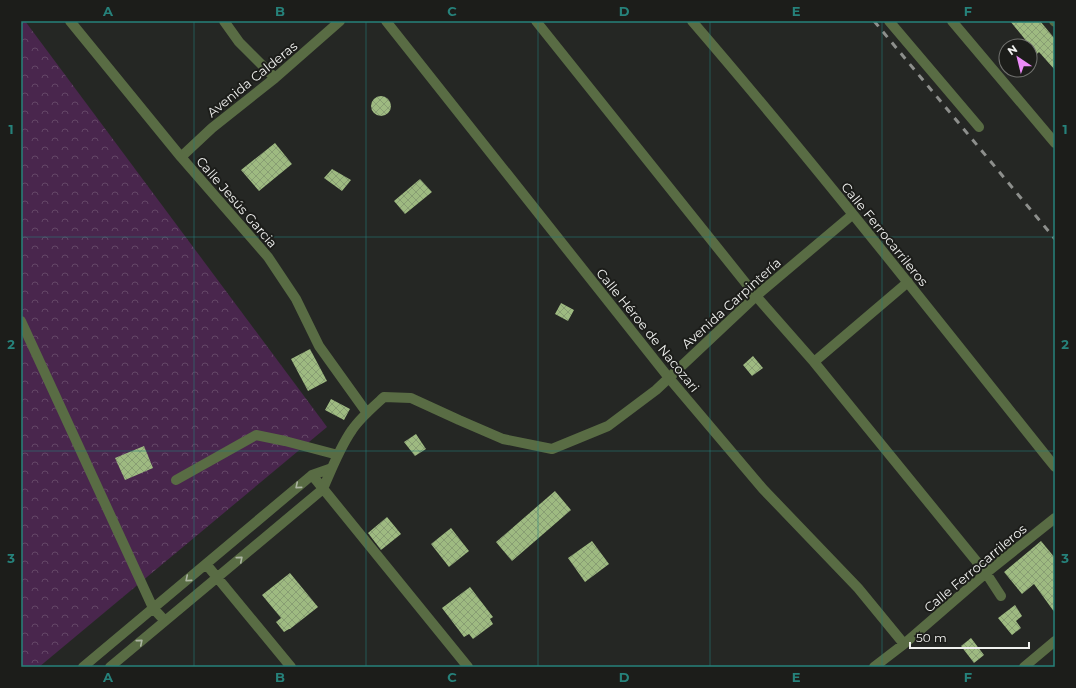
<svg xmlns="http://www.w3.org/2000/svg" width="1076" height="688" font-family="Montserrat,sans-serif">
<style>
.forest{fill:url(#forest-crowns)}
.building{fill:url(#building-cross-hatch)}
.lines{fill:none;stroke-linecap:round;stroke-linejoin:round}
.minor{stroke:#596c44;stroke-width:10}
.rail{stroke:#8d8f8c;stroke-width:3;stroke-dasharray:7 7;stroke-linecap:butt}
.oneway{stroke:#acb5a2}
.grid{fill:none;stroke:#26827b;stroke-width:1;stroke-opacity:0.55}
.labels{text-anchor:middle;stroke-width:4;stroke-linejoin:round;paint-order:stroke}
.street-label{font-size:13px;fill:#f0f1ef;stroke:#1c1d1a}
.neatline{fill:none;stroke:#26827b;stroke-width:1.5}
.grid-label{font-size:13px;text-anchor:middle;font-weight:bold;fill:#26827b}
</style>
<defs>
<pattern id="forest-crowns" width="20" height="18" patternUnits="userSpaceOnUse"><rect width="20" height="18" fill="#49264d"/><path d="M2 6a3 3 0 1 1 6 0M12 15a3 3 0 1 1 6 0" fill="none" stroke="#644667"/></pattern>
<pattern id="building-cross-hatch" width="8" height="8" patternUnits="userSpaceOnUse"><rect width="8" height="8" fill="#9eba81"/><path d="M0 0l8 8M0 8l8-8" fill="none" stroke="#889e73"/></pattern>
</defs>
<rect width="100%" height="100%" fill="#252724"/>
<path class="forest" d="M21 21H25L327 427 39 667H21Z"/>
<path class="building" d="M1010 21H1040L1055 39V70L1039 52 1037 54Z
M371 106a10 10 0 1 1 20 0a10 10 0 1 1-20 0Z
M275 143 292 164 259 191 241 170Z
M332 169 351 180 342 191 324 178Z
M420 179 432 192 405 214 394 201Z
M561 303 574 310 568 321 555 314Z
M310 349 327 381 308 391 291 359Z
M753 356 763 368 752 376 743 365Z
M331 399 350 409 344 420 325 410Z
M416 434 426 449 415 456 404 442Z
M144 446 153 468 125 480 115 458Z
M555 491 571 510 512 561 496 542Z
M387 517 401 534 381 550 368 533Z
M451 528 469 551 449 567 431 544Z
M592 541 609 564 585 582 568 558Z
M1041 541 1055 558V613L1034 584 1022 594 1004 572Z
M290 573 318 607 290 629H289L284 632 276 622 281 618 262 595Z
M470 587 493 617 490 619 493 624 473 639 469 634 464 637 442 608Z
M1015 605 1022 616 1016 621 1021 628 1012 635 998 618Z
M971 638 984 655 974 663 961 646Z"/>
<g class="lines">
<path class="minor" d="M70 21 181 157 268 257 296 299 319 346 367 413
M224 21 239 42 275 78
M386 21 669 378 763 489 858 588 904 644
M536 21 756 296 814 362 986 573 1001 596
M692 21C817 166 935 317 1055 467
M889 21 979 127
M952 21 1055 143
M1054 21 1055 22
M181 157 212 128 275 78 340 21
M21 321 153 608 165 621
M814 362 908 282
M312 475 468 667
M176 480 256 435 285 441 338 455
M206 564 291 667
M83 667 312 475 332 468
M110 667 323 489C331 470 340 447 352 430 360 418 373 407 384 397L411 398 459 420 503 439 552 449 608 426 656 390 756 296 852 215
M874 667 904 644 986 573 1055 518
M1024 667 1055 641"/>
<path class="rail" d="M874 21 1055 239"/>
</g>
<defs><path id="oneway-chevron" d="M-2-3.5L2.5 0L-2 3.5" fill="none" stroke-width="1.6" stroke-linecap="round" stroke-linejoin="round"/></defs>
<g class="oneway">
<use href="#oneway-chevron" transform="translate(298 486) rotate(140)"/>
<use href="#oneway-chevron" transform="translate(240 559) rotate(-40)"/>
<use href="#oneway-chevron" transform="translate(188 579) rotate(140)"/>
<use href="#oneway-chevron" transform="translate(140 642) rotate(-40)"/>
</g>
<path class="grid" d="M194 21V667M366 21V667M538 21V667M710 21V667M882 21V667M21 237H1055M21 451H1055"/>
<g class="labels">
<g class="street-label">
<text transform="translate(252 79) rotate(-39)" y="5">Avenida Calderas</text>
<text transform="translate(237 202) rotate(49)" y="5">Calle Jesús Garcia</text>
<text transform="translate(885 234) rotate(51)" y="5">Calle Ferrocarrileros</text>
<text transform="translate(731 303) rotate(-42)" y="5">Avenida Carpintería</text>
<text transform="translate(648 330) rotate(51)" y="5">Calle Héroe de Nacozari</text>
<text transform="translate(975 568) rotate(-40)" y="5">Calle Ferrocarrileros</text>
</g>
</g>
<rect width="1076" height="688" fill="none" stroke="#1c1d1a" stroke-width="44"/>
<g transform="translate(1018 58) rotate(325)"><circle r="19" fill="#1c1d1a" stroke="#71726f"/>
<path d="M0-3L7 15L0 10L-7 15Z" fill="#ed8cf9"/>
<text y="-6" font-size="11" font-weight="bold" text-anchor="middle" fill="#f0f1ef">N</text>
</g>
<path d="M910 642v6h119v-6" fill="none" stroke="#f0f1ef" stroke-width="2"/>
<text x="916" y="642" font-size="12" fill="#f0f1ef" stroke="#1c1d1a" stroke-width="3" paint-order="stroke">50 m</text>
<rect x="22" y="22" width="1032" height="644" class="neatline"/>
<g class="grid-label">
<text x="108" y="16">A</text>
<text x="280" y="16">B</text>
<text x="452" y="16">C</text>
<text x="624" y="16">D</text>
<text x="796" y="16">E</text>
<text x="968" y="16">F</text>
<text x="11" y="134">1</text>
<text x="1065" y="134">1</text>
<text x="11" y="349">2</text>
<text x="1065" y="349">2</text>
<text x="11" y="563">3</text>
<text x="1065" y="563">3</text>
<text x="108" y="682">A</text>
<text x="280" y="682">B</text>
<text x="452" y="682">C</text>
<text x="624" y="682">D</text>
<text x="796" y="682">E</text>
<text x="968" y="682">F</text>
</g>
</svg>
